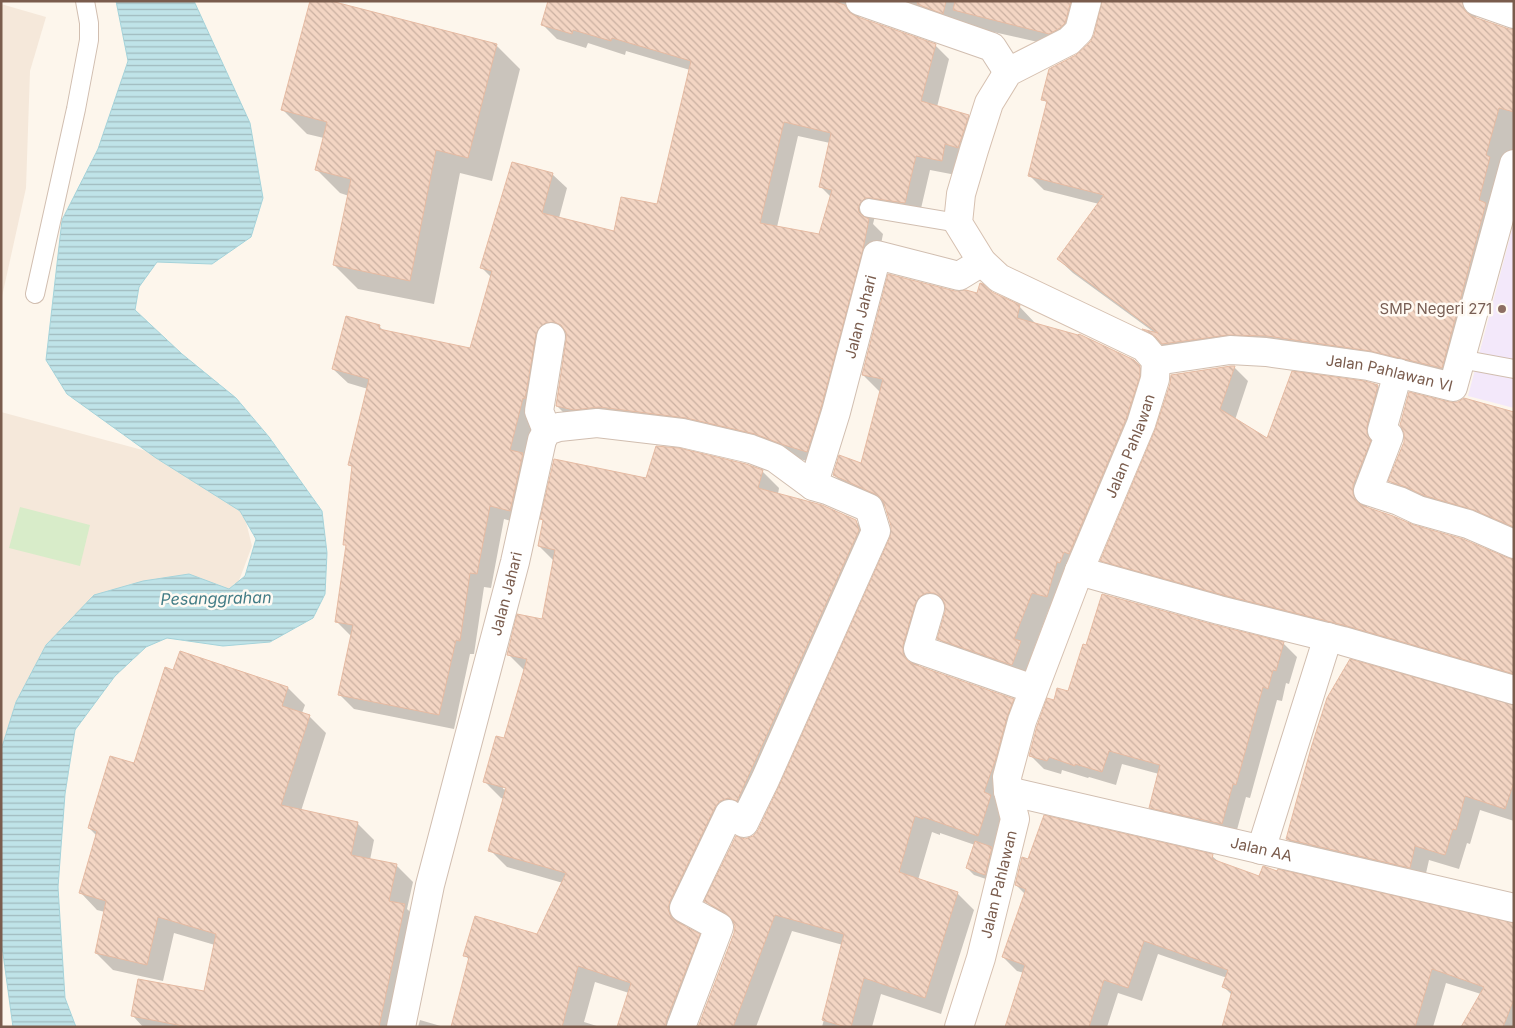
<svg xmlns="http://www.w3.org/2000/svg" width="1515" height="1028" font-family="Inter,sans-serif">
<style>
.residential{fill:#f5e8da}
.education{fill:#f3e8fa}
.pitch{fill:#d8ecc9}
.water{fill:url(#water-rules);stroke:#a5d3da}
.shadow{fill:#0003;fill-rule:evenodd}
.building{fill:url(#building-back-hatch);stroke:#e6bba3;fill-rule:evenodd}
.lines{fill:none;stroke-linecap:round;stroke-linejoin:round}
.lane-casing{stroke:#d1beb0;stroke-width:20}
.street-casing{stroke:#d1beb0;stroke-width:30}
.secondary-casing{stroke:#d6c0b0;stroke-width:30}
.lane{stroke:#fff;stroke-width:18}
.street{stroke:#fff;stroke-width:28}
.secondary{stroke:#fff;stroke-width:28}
.education-dot{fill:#8d6e63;stroke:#fffaf3;stroke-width:2}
.labels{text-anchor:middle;stroke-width:5;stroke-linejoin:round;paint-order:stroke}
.education-label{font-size:15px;fill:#785e54;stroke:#fffaf3;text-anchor:end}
.street-label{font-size:15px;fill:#7a5c4d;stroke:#fffaf3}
.water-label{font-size:16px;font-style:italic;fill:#437c86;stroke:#fffaf3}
</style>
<defs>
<pattern id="water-rules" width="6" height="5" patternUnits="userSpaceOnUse" patternTransform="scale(1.25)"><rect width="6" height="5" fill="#bfe3e8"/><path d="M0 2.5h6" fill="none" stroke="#a0bbbe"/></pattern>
<pattern id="building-back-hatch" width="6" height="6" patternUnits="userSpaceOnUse" patternTransform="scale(1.25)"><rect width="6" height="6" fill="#f3d5c3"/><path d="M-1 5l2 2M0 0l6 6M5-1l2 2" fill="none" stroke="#cab0a1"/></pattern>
</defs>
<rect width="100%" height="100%" fill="#fdf6ec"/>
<path class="residential" d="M1 4 46 17 30 71 26 188 1 301Z
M1 412 150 452 239 494 252 546 237 586 215 601 119 589 1 774Z"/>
<path class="education" d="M1514 222V408L1468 396Z"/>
<path class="pitch" d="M20 507 90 525 80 566 9 548Z"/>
<path class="water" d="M116 1H194L250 123 263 198 251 237 212 264 157 262 139 287 135 310 182 354 236 398 269 437 322 511 327 553 325 594 313 618 270 642 223 646 167 638 146 647 115 676 75 730 65 794 58 887 65 998 76 1027H13L1 939V750L16 702 46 645 94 595 143 581 189 574 229 589 245 576 256 539 240 511 156 458 67 394 46 360 62 220 98 149 128 61Z"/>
<path class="shadow" d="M550 1H869L859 11V18L935 45 949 59 937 107 968 116 983 130 956 175 930 170 919 217 875 216 873 224 883 234 877 264 822 466 800 459 571 420 557 406 567 336 560 337 524 525 504 519 491 588 484 587 474 654H470L454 729 354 709 339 694 351 636 336 621 347 547 345 544 353 468 350 464 368 389 348 383 333 369 379 326 384 331 470 350 491 277 481 267 552 174 567 188 559 218 615 232 658 205 690 70 626 51 625 55 588 43 586 48 557 39 543 25ZM798 136 830 143 820 186 831 197 820 235 777 227Z
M884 1H1095L1064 48 989 31 988 34Z
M1103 1H1486L1476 10V18L1509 30H1514V167L1456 382 1169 349 1158 343 1146 331 1155 333 1073 273 1058 259 1099 204 1044 190 1029 175 1048 104 1043 99 1081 53 1091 43 1095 36Z
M496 45 520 69 492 181 460 173 434 304 358 289 334 265 349 196 340 193 316 169 324 138 307 134 283 110Z
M955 292 978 295 992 293 1019 306 1036 324 1134 361 1151 378 1064 613 1049 609 1032 654 1037 659 1029 681 956 656 939 639 946 609H943L919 663V667L1013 700 1030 717 992 881 974 875 967 868 975 845 940 833V835L932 832 918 880 957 893 974 910 941 1014 881 994 872 1027H822L843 945 792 931 756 1027H699L735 932 736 925 723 918 706 901 745 840 753 837 759 831 892 538V526L886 507 851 492 834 475 861 464 881 393 863 375Z
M1234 367 1248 381 1235 420 1268 440 1365 383 1378 386 1392 400 1367 501V508L1413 526 1514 561V683L1116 575 1102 560Z
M1465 399 1514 412V534L1404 495 1390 481 1450 403H1458Z
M762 471 779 488 778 494 855 521 873 538 737 818 686 919 685 928 699 935 716 952 688 1027H640L629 993 595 982 584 1022 600 1027H452L469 960 465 955 538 936 563 883 507 867 490 850 504 799 501 798 484 781 505 740 525 671 509 655 543 621 554 561 539 546 544 521 542 519 647 479ZM503 786 513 789 512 791 503 789Z
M1283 643 1297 657 1289 684 1286 683 1282 701 1277 700 1250 798 1246 797 1235 837 1164 820 1150 807 1159 774 1122 764 1116 785 1089 777 1088 778 1062 770 1061 774 1044 769 1030 755 1054 702 1069 693Z
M180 653 288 688 305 705 302 713 309 716 326 733 301 811 357 823 374 840 370 860 396 865 413 882 407 909 421 922 403 1027H143L133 1016 205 992 215 945 174 933 163 981 113 970 96 953 105 912 97 910 81 893 97 836 89 828 134 765 174 672Z
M1514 706V821L1480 810 1470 844 1467 843 1459 869 1429 860 1424 882 1302 853 1287 839Z
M1212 856 1220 863 1260 877 1278 872 1514 924V1027H1462L1481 994 1446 983 1433 1027H1223L1232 995 1224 987 1227 978 1158 954 1142 1001 1118 993 1107 1027H1006L1024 973 1017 971 1003 957 1025 894 1016 885 1029 861Z
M420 1020 444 1027H418Z"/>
<path class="building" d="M310 1H331L497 44 468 158 436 150 410 281 333 265 351 179 315 170 327 122 281 110Z
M548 1H832L845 5 849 12 855 16 936 44 921 101 969 115 958 148 945 144 942 161 916 156 905 203 870 198H865L861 202 858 207 859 212 863 216 869 219 863 249 821 408 807 452 784 445 755 434 686 418 599 407 574 410 556 406 566 340V332L561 325 554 322 545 323 539 328 536 334 525 399 523 398 510 450 523 453 510 511 490 506 477 574 470 573 460 641 456 640 439 715 338 695 353 625 335 622 346 545H343L352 466 348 465 369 379 332 369 346 316 380 325 379 329 470 348 492 271 480 268 512 162 553 173 542 213 614 231 621 197 657 204 691 61 612 38 611 41 573 30 572 34 541 25ZM784 122 831 133 819 187 832 190 819 234 760 223Z
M918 1H946L943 14 917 4Z
M955 1H1071L1065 23 1060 28 1049 34 953 10Z
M1102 1H1462L1465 11 1471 16 1509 29H1514V112L1499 108 1486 155 1490 157 1479 200 1486 203 1442 368 1370 351 1267 336 1228 335 1162 344 1156 337 1142 329 1158 333 1057 259 1104 195 1028 176 1047 101 1041 100 1049 69 1076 55 1090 42 1094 35Z
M888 274 955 291 966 290 977 293 980 283 983 284 992 292 1020 305 1017 318 1078 335 1079 334 1134 360 1140 366V376L1126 419 1069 554 1064 552 1060 563 1057 562 1047 597 1032 593 1014 639 1021 641 1012 665 937 639 945 612V604L941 597 934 593H926L919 597 915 604 903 645V653L907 660 913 664 1014 699 1007 717 996 758 984 792 991 795 978 836 923 817V819L915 816 899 872 958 892 925 998 864 978 851 1027H846L822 1020 844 934 775 915 733 1027H698L734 933 735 926 732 919 727 914 704 901 736 836 745 839 753 836 758 830 779 786 890 537 891 526 884 503 880 497 875 494 833 475 839 455 861 463 883 379 862 375Z
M1231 366H1235L1220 409 1267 438 1292 371 1365 381 1378 385 1367 426V434L1371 440 1353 485V494L1357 502 1363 506 1393 516 1414 525 1463 539 1508 558 1514 559V674L1347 626 1223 595 1100 561 1155 430 1170 384 1171 375Z
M1409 392 1450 402H1458L1464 398 1514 412V527L1474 510 1423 495 1406 487 1388 481 1404 442V433L1400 425Z
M656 446 679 448 746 464 763 470 758 488 822 505 856 520 859 530 737 801 728 798 720 801 715 807 670 901 668 909 671 917 677 922 700 934 666 1021V1027H617L631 983 578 966 562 1027H451L469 957 463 956 475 916 537 934 566 873 488 851 506 788 483 782 496 736 504 738 527 659 507 655 517 614 542 619 555 550 538 546 543 520 540 519 554 459 646 478Z
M1102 594 1215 625 1284 642 1276 671 1273 670 1268 689 1263 687 1236 785 1233 784 1222 824 1149 808 1160 765 1109 751 1102 772 1075 764V766L1049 757 1047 761 1029 756 1037 726 1047 698 1054 700 1057 688 1068 691 1083 644 1086 645Z
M180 651 288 687 282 706 310 715 281 805 358 822 351 855 397 864 389 901 405 904 379 1027H188L131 1016 138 979 204 991 216 934 158 917 147 965 95 953 106 901 79 893 97 831 88 828 110 756 134 763 165 667 173 670Z
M1350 659 1514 705V782L1505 809 1465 796 1456 830 1453 829 1445 855 1415 846 1410 868 1286 839 1311 748 1327 698Z
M1044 815 1213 854 1212 859 1259 876 1263 866 1277 871 1278 869 1514 923V999L1503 1027H1461L1484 987 1432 969 1415 1027H1222L1232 991 1222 987 1228 970 1144 941 1128 988 1104 980 1089 1027H1005L1025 965 1002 957 1026 889 1015 885 1022 857 1028 859Z
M975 841 992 847 985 875 966 868Z"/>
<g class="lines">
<defs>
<path id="lane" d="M869 208 958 223
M35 294 76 109 89 40V23L85 1
M1460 359 1514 369"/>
<g id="street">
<path d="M860 1 992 47 1008 72"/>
<path d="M1477 1 1514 14"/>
<path id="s1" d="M1156 361 1230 350 1266 352 1368 366 1453 387 1514 164"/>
<path d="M1398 373 1382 430 1389 436 1368 491 1399 501 1418 510 1468 524 1514 544"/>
<path d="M547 431 539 411 551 337"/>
<path d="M1079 571 1219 610 1343 641 1514 690"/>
<path d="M930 608 918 649 1033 689"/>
<path id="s2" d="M1008 791 1514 908"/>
<path d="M1261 850 1328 637"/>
<path id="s3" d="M401 1027 430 885 515 562 542 440 547 431 559 427 597 423 682 433 751 449 775 458 813 486 836 412 877 255 959 276 982 262"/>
<path d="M681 1027 719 927 684 908 729 814 744 823 765 780 876 531 869 508 827 490 813 486"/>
</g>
<g id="secondary">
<path id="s4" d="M959 1027 981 958 1015 819 1008 791 1007 777 1022 721 1079 571 1141 424 1155 379 1156 361 1144 347 999 278 982 262 958 223 961 194 974 150 989 103 1008 72 1069 41 1079 31 1087 1"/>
</g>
</defs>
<use href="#lane" class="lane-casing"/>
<use href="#street" class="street-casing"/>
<use href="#secondary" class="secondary-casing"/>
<use href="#lane" class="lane"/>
<use href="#street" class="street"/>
<use href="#secondary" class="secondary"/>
</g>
<circle class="education-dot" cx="1502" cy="309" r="5"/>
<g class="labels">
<g class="education-label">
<text x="1492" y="314">SMP Negeri 271</text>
</g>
<g class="street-label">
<text dy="5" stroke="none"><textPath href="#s3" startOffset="1070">Jalan Jahari</textPath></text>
<text dy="5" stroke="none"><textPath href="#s1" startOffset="236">Jalan Pahlawan VI</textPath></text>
<text dy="5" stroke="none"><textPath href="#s4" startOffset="612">Jalan Pahlawan</textPath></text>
<text dy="5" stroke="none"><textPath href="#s3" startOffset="446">Jalan Jahari</textPath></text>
<text dy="5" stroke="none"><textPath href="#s2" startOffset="260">Jalan AA</textPath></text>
<text dy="5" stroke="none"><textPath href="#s4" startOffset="148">Jalan Pahlawan</textPath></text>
</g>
<g class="water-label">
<text transform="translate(216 598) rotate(-1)" y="6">Pesanggrahan</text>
</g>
</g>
<rect width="1515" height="1028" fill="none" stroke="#7a5c4d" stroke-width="5"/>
</svg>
